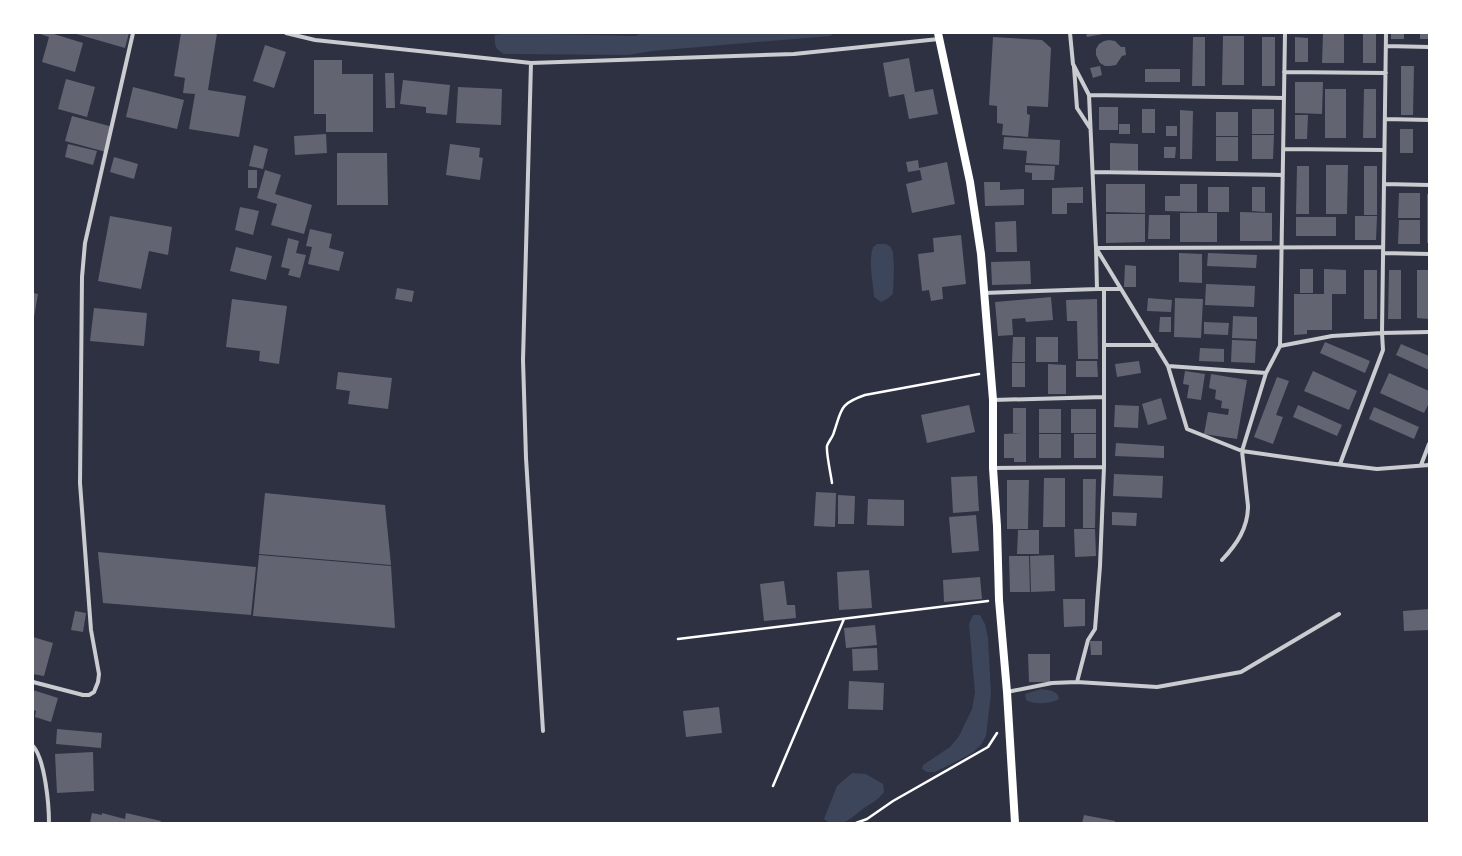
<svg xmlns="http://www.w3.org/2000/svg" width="1462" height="856" font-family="'Libre Baskerville',serif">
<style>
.green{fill:#3c4559}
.building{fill:#626471}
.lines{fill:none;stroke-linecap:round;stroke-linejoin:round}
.path{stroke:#fff;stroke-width:2.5}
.minor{stroke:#caccd0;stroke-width:4}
.secondary{stroke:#fff;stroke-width:8}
</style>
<rect width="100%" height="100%" fill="#2d3142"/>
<path class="green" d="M507 33 635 36 643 33H835L830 36 652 51 628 55 504 54C495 49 494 45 495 35Z
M877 244H886L891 247 893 253 894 267 893 294 887 299 881 302 874 297C873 280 868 263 873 247Z
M973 615H980L985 624 988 638 991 694 986 736 981 745 972 753 963 758 935 772H927L922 769 923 765 950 747 959 736 972 709 975 693 969 624Z
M1041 689C1048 690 1058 690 1059 699 1051 704 1033 705 1026 700L1025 694Z
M852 773 866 774 883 784 884 792C877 801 873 802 864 808 852 817 839 832 824 819L837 786Z"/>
<path class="building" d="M37 33H54V34L83 43 75 72 42 62 49 37Z
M73 33H129L125 48Z
M181 33H217L208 90 246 96 239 137 189 129 195 94 183 93 185 78 174 76Z
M1086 33H1103V34L1087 37Z
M1323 33H1344V63H1322Z
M1363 33H1376V63H1363Z
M1391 33H1404V39H1391Z
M1420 33H1429V39H1420Z
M1223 36H1244V85H1222Z
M993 37 1042 40 1051 48 1048 107 1027 106V114L1030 115 1028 137 1002 135 1003 124 997 123V106L989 105Z
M1193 37H1205V86H1192Z
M1262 37H1275V86H1262Z
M1295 37 1308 38V62H1295Z
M1109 40 1115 41 1121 47H1125L1126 55 1122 56 1116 65 1110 66H1105L1100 63 1096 55V49L1099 44 1104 41Z
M265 45 286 52 274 88 253 81Z
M909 58 915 92 889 97 883 63Z
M314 60H342V74H373V132H326V114H314Z
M1100 66 1102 75 1093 78 1090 68Z
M1401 66H1414L1413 115H1401Z
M1145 69H1180V82H1145Z
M385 73H394L395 108H386Z
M66 79 95 87 87 117 58 109Z
M403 80 450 85 447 115 426 113V107L400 104Z
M1295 82H1323L1322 114 1295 113Z
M133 87 184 100 177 129 126 117Z
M458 87 502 89 501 125 456 123Z
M933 89 938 114 909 119 904 94Z
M1325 89H1346V138H1325Z
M1364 89H1376V138H1363Z
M1099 107H1118V130H1099Z
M1142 109H1155V133H1142Z
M1252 109H1274V134H1252Z
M1180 110 1193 111 1192 159H1180Z
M1216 112H1238V136H1216Z
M1295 115H1308L1307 139H1295Z
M72 116 113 127 106 152 65 141Z
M1119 124H1130V134H1119Z
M1166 126H1177V136H1166Z
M1400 129H1413V153H1400Z
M326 134 327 153 295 155 294 136Z
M1252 135H1274L1273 159H1252Z
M1004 137 1060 140 1059 165 1026 163 1027 151 1003 149Z
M1216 137H1238V161H1216Z
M1110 143 1138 144V171L1110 170Z
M68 144 97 151 93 165 65 157Z
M450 144 480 148 479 157 483 158 480 180 446 175Z
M254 145 268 149 263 169 249 166Z
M1164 147H1176L1175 158H1164Z
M337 153H387L388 205H337Z
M114 157 138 164 134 179 110 172Z
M918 160 919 168 947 162 955 204 912 213 906 184 922 180 920 170 908 172 906 162Z
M1025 165 1055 166 1054 180H1032V173L1025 172Z
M1326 165H1348L1347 214H1326Z
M1297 166H1309V214H1296Z
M1364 166H1377V215H1364Z
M248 170H257V188H248Z
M265 170 281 175 275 194 312 205 304 234 271 225 277 204 257 198Z
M984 182H1000V198V190L1024 189V205L985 206Z
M1106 184H1145V213L1106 212Z
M1180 184H1197V212L1165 211V196H1180Z
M1083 187V203H1067V214H1052V188Z
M1208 187H1229V212H1208Z
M1252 187H1265V212L1252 211Z
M1399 193H1420V218H1398Z
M1427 194H1429V243H1427Z
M240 207 259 211 253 235 235 230Z
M1240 212 1272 213V241H1240Z
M1180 213H1217V242H1180Z
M1106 214H1145V242L1106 243Z
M1149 215H1170V239H1148Z
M110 216 172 227 168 255 149 251 141 289 98 281Z
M1355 216H1377L1376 240H1355Z
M1296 217H1336V236H1296Z
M1399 220H1420V244H1398Z
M1016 221 1017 252H996L995 222Z
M310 229 332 234 329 248 344 252 339 271 308 264 312 247 306 246Z
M961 235 966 284 942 287 943 299 931 301 929 290 922 291 918 254 934 252 933 238Z
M288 238 299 241 296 253 306 255 300 278 288 275 290 269 281 267Z
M236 247 272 256 266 280 230 271Z
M1179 253 1202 254V283L1179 282Z
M1208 253 1257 255 1256 268 1207 266Z
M1030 261 1031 284 992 285 991 262Z
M1125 265 1136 266V287H1124Z
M1300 269H1313V293H1300Z
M1324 269 1346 270V294H1332V330H1307V334L1294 335V294H1324Z
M1364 270H1377V319H1364Z
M1389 270H1401V319H1388Z
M1417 270H1429V319L1417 318Z
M1206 284 1255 286 1254 307 1205 305Z
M397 288 414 291 412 302 395 299Z
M33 293 38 294 34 317H33Z
M1051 297 1053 320 1026 322 1025 318 1012 319 1013 335 998 336 995 302Z
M1148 298 1172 300 1171 312 1147 311Z
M1175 298 1203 299 1201 338 1174 337Z
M232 299 287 306 279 364 259 361 260 351 226 347Z
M1097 299 1098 359H1078L1077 321H1067L1066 300Z
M94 308 147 313 144 346 90 341Z
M1233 316 1257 317V339L1232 338Z
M1160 317H1171V332H1159Z
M1204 322 1229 323 1228 335 1204 334Z
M1013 337H1025V362H1012Z
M1036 337H1058V362H1036Z
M1232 340 1256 341 1255 363 1231 362Z
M1325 342 1370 361 1365 373 1320 353Z
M1401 344 1429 356V370L1396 355Z
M1200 348 1224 349V362L1199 361Z
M1076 361H1097L1098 377H1076Z
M1139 361 1141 373 1117 377 1115 364Z
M1012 363H1025V387H1012Z
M1048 364 1066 365V394H1048Z
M1185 371 1205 374 1201 400 1187 398 1189 385 1183 384Z
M1313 371 1357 391 1349 410 1304 391Z
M338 372 392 378 388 409 348 404 350 391 336 389Z
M1389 373 1429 391V403L1424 413 1380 393Z
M1211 374 1247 380 1237 439 1204 434 1208 412 1228 415 1229 409 1221 408 1222 401 1215 399 1216 390 1209 388Z
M1277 377 1289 381 1276 415 1283 417 1273 444 1254 437Z
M1161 398 1167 419 1148 425 1142 404Z
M969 405 975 432 927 443 921 415Z
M1115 405 1139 406 1138 428 1114 427Z
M1298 405 1342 425 1337 436 1293 417Z
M1374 407 1419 427 1414 439 1369 419Z
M1013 408H1026V462H1014V458H1004V434L1023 433H1013Z
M1039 409H1061V433H1039Z
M1071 409H1096V433H1071Z
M1039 434H1061V458H1039Z
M1074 434H1096V458H1074Z
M1116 443 1164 446V458L1115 456Z
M1114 474 1163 476 1162 498 1113 496Z
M977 476 979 511 953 513 951 477Z
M1044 478H1065V527H1043Z
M1083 479H1096L1095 528H1083Z
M1007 480H1029L1028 529H1007Z
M816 492 836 493 835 527 814 526Z
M265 493 385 505 391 565 259 554Z
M838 495 855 496 854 524H838Z
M868 499 904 500V526L867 525Z
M1112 512 1137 513 1136 526 1112 525Z
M976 515 979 551 952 553 949 517Z
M1074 529H1095L1096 556 1075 557Z
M1018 530H1039V554H1017Z
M98 552 256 567 251 615 103 603Z
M259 555 391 566 395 628 253 616Z
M1054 555 1055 591 1031 592 1030 556Z
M1009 556H1029L1030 592H1010Z
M869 570 872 608 839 610 837 572Z
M980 577 982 599 944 602 943 580Z
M784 581 787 605H795L796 618 764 621 760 584Z
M1063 599H1085V626L1064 627Z
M1429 609V630L1404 631 1403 611Z
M75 611 86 613 83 632 71 630Z
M875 625 877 645 846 648 844 628Z
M33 637 53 643 44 676 33 674Z
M1090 641H1102V655H1091Z
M877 648 878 670 853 671 852 649Z
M1028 654H1050V682H1029Z
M849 681 884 683 883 710 848 709Z
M33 690 58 698 51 722 35 717 36 711 33 710Z
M719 707 722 733 686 737 683 711Z
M57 729 102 733 101 748 56 744Z
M93 752 94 791 57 793 55 754Z
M92 813 102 815V813L125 819 126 813 161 821 160 823H90Z
M1084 815 1115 821V823H1082Z"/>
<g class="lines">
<path class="path" d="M832 483C831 475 826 453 827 446 828 442 833 437 834 432 842 409 839 404 865 395L979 374
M678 639 988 601
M773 786 844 619
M856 823 867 819 893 801 988 747 997 733"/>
<path class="minor" d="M286 33 315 40 531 63 794 54 939 39
M1070 33 1073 64 1089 95 1096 248 1168 366 1187 429 1242 451 1327 463 1377 469 1429 465
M1386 46 1429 47
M531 63 523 360 526 458 543 731
M1074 67 1077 108 1090 128
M1284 72 1386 73
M1089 95 1284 98
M1385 119 1429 120
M1283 149 1384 150
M1094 172 1282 175
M1384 184 1429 185
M1383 253 1429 254
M1121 289H1097L1096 248 1383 247
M984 293 1097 289
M1104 345H1156
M1280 346 1285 33
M1168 366 1266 373
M993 400 1104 397
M1340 464 1383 350 1382 333 1386 33
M1421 465 1429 444
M993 468 1104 467
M1222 560C1237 544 1248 528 1248 506L1242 451 1266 373 1280 346 1332 336 1382 333 1429 332
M33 682 83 695H89L94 692 98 682 99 674 91 630 80 483 82 277 85 243 133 33
M1077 682 1088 640 1095 629 1100 566 1104 467V289
M1007 692 1052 683 1077 682 1157 687 1241 672 1339 614
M33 746C45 759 49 805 49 823"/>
<path class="secondary" d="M938 33 970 182 981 254 993 400V468L997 526 999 600 1007 692 1015 823"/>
</g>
<rect width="1462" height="856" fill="none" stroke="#ffffff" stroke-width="68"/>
</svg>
